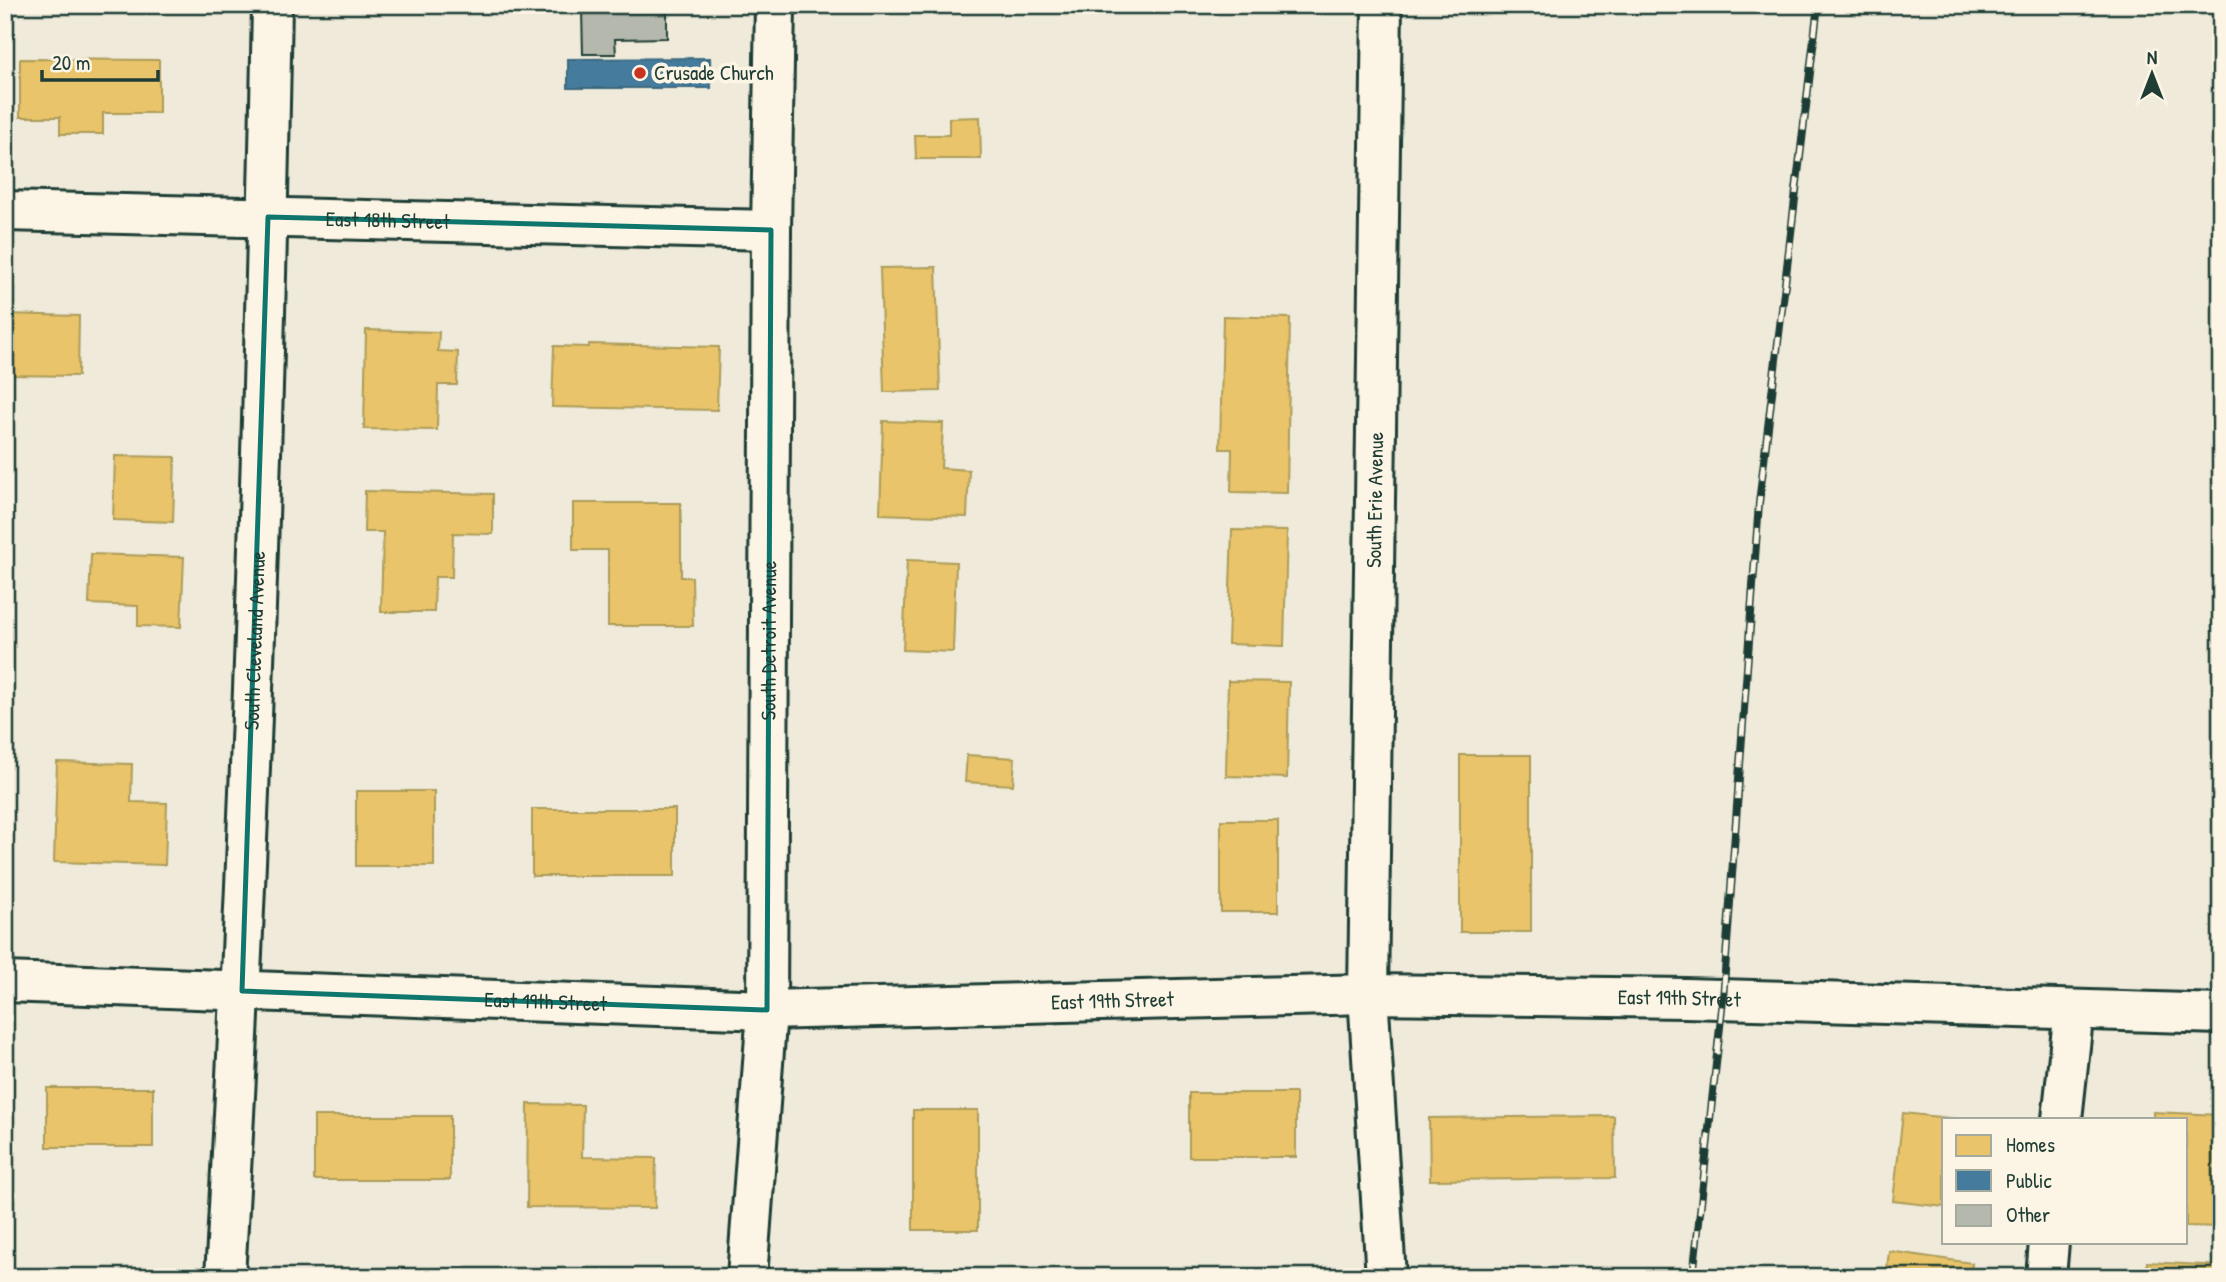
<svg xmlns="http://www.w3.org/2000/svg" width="2226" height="1282" font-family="'Patrick Hand',sans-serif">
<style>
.homes{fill:#e9c46a;stroke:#ac9c5a;stroke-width:2}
.public{fill:#457b9d;stroke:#3a687e;stroke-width:2}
.building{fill:#b5b9ad;stroke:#1f3d34;stroke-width:2}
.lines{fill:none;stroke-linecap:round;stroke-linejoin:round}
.minor-casing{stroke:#1f3d34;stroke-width:44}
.minor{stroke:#fcf5e5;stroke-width:38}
.rail-casing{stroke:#1f3d34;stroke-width:8}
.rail{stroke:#fcf5e5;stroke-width:5;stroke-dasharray:16;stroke-linecap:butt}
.marked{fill:none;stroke:#0f766e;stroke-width:5;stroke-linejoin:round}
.poi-dot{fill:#c8321e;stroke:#fcf5e5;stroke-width:2.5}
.labels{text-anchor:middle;stroke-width:7;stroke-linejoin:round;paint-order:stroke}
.poi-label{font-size:21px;fill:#1f3d34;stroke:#fcf5e5;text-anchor:start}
.street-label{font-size:21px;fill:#1f3d34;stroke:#fcf5e5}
</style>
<rect width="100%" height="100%" fill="#efeada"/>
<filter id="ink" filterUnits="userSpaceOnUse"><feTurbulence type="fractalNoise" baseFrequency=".0143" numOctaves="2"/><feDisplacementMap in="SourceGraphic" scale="14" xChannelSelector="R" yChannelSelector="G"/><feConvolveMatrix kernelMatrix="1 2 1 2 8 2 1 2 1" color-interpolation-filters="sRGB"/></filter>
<g filter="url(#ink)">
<path class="homes" d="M20 59 159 60V113H103V134H60V117H20Z
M980 117 981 159H916L915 135H949V118Z
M936 267 940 391 884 392 880 268Z
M5 314 79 316 78 376 5 375Z
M1223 316 1290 318 1287 493 1231 492 1232 449H1220Z
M366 330 439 332 438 351 458 352 457 385H438L437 430 364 429Z
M589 344 719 347 717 410 552 407 554 346 589 347Z
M883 421 943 423 941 468 969 470 967 517 880 514Z
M115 456 175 457 173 522 113 520Z
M365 491 493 494V534L453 533 452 577H435L434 612H381L383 532H364Z
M573 503H681V577H692L693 626H608V550H573Z
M1232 530 1287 531 1284 646 1228 644Z
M91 554 184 557 181 627 138 626V606L89 604Z
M907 560 956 562 953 652 903 650Z
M1228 681 1289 682 1287 778 1226 776Z
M967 755 1015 758 1013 785 965 782Z
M1460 755H1531V932H1460Z
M57 762 132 764 131 802 167 803 165 865 54 862Z
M356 791H434V866H356Z
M532 809H675V876H532Z
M1221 820H1278V912H1221Z
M5 1079H9L8 1146H5Z
M47 1088H153V1147H47Z
M1189 1093H1296V1157H1189Z
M528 1104 583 1105 582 1157 656 1158 655 1208 527 1207Z
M913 1110H978V1230H913Z
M2153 1112 2221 1115V1227L2186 1226V1119H2153Z
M1903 1113 1958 1119H1944V1207L1893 1201Z
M314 1116H450V1180H314Z
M1614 1116 1615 1178 1430 1180 1429 1118Z
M1889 1251 1972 1263 1971 1277H1886Z
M2147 1262 2221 1266V1277H2147Z
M77 1273H135V1277H77Z"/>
<path class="public" d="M710 58 711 88H568V59Z"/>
<path class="building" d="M667 8V38L615 39 616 54H583L582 10Z"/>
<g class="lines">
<defs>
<g id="minor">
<path d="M1382 5 1368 994 1386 1277"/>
<path id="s1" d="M5 211 771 230"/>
<path id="s2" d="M5 982 767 1010 1368 994 1686 998 2221 1014"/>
<path d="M2062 1119 2074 1010"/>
<path id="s3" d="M225 1277C250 853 264 429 272 5"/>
<path id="s4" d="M747 1277 767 1010 771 230 775 5"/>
<path d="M2046 1277 2049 1242"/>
</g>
</defs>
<use href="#minor" class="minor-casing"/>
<use href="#minor" class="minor"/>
<defs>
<path id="rail" d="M1693 1277 1723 999 1759 503 1818 5"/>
</defs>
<use href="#rail" class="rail-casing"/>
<use href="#rail" class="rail"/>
</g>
</g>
<path class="marked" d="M268 217 771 230 767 1010 242 991Z"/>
<circle class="poi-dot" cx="640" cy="73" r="7"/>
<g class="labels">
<g class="poi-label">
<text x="654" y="80">Crusade Church</text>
</g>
<g class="street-label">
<text dy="7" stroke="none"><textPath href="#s1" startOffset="383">East 18th Street</textPath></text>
<text transform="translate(1375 500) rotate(-89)" y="7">South Erie Avenue</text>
<text dy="7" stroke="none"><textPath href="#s3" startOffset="637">South Cleveland Avenue</textPath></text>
<text dy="7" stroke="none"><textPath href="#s4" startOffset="637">South Detroit Avenue</textPath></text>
<text dy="7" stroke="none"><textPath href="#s2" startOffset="1675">East 19th Street</textPath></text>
<text dy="7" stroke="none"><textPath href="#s2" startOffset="1108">East 19th Street</textPath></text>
<text dy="7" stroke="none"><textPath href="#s2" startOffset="541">East 19th Street</textPath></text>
</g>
</g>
<rect width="2226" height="1282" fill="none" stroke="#fcf5e5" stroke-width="28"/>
<rect x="14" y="14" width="2198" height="1254" fill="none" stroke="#1f3d34" stroke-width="2.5" filter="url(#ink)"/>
<rect x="1942" y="1118" width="245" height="126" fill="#fcf5e5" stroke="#a4ab9e" stroke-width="2"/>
<rect x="1956" y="1135" width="35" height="21" fill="#e9c46a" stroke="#a4ab9e" stroke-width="2"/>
<text x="2006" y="1152" font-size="21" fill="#1f3d34">Homes</text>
<rect x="1956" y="1170" width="35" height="21" fill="#457b9d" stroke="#a4ab9e" stroke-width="2"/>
<text x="2006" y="1188" font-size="21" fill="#1f3d34">Public</text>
<rect x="1956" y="1205" width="35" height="21" fill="#b5b9ad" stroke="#a4ab9e" stroke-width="2"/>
<text x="2006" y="1222" font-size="21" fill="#1f3d34">Other</text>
<g transform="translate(2152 74)" stroke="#fcf5e5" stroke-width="5" paint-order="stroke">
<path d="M0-5L12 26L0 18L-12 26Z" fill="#1f3d34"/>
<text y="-10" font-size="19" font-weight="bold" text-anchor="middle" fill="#1f3d34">N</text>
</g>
<path d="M42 70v10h116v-10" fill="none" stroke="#1f3d34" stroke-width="3.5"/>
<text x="52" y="70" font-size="21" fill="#1f3d34" stroke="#fcf5e5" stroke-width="5" paint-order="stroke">20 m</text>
</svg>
